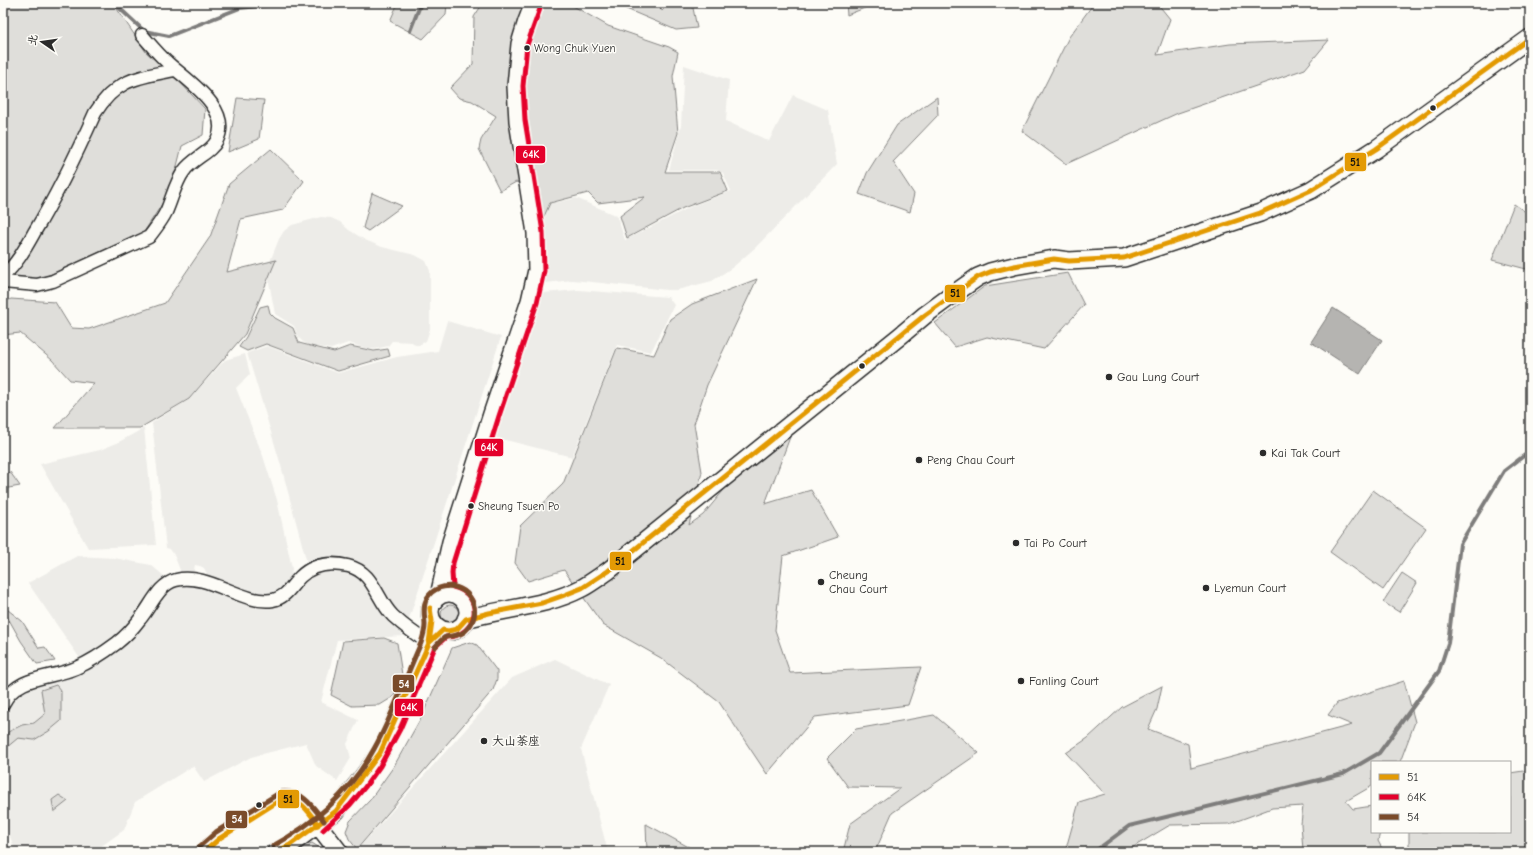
<svg xmlns="http://www.w3.org/2000/svg" width="1533" height="855" font-family="'Comic Neue','LXGW WenKai TC',sans-serif">
<style>
.built{fill:#edece8}
.green{fill:#dfdeda;stroke:#858482}
.water{fill:#b5b4b1;stroke:#7e7d7b}
.lines{fill:none;stroke-linecap:round;stroke-linejoin:round}
.stream{stroke:#7e7d7b;stroke-width:4}
.street-casing{stroke:#2b2b2b;stroke-width:15}
.secondary-casing{stroke:#2b2b2b;stroke-width:20}
.street{stroke:#fdfcf7;stroke-width:12}
.secondary{stroke:#fdfcf7;stroke-width:17}
.bus-1-casing{stroke:#fdfcf7;stroke-width:8}
.bus-2-casing{stroke:#fdfcf7;stroke-width:8}
.bus-3-casing{stroke:#fdfcf7;stroke-width:8}
.bus-1{stroke:#e39a04;stroke-width:5}
.bus-2{stroke:#e4002b;stroke-width:5}
.bus-3{stroke:#7a4b2a;stroke-width:5}
.bus-dot{fill:#2b2b2b;stroke:#fdfcf7;stroke-width:1.5}
.labels{text-anchor:middle;stroke-width:3;stroke-linejoin:round;paint-order:stroke}
.bus-label{font-size:11px;fill:#2b2b2b;stroke:#fdfcf7;text-anchor:start}
.poi-label{font-size:12px;fill:#2b2b2b;stroke:#fdfcf7;text-anchor:start}
.line-badge{stroke:#fdfcf7;stroke-width:1.5}
.badge-label{font-size:11px;text-anchor:middle;font-weight:bold;fill:#fff}
.pale-badge-label{font-size:11px;text-anchor:middle;font-weight:bold;fill:#111}
</style>
<rect width="100%" height="100%" fill="#fdfcf7"/>
<filter id="ink" filterUnits="userSpaceOnUse"><feTurbulence type="fractalNoise" baseFrequency=".025" numOctaves="2"/><feDisplacementMap in="SourceGraphic" scale="8" xChannelSelector="R" yChannelSelector="G"/><feConvolveMatrix kernelMatrix="1 2 1 2 8 2 1 2 1" color-interpolation-filters="sRGB"/></filter>
<g filter="url(#ink)">
<path class="built" d="M684 65 729 80 726 121 769 141 793 95 828 110 837 164 756 247 733 267 712 281 677 290H667L573 280 536 284 540 233 545 228 544 221 549 204 576 198 617 216 625 240 692 206 731 191 723 173 717 170H669L681 126Z
M321 217 331 218 340 222 349 230 365 240 382 247 415 255 426 261 430 271V329L426 341 419 345H415L412 342 392 341 388 346 376 349H368L348 343 331 349 310 346 303 342 298 337 294 326 275 314 269 282V269L271 259 279 239 284 231 292 225Z
M578 290 668 297 674 305 651 352 617 345 572 457 486 435 532 294Z
M447 321 501 337 408 622 394 612 368 569 349 558 334 557 307 563 280 462 247 353 267 346 338 373 397 357 438 351Z
M245 354 250 374 236 388 263 456 277 500 292 568 291 577 283 588 266 595 258 596 209 578 204 568 200 566 195 565 193 574 182 575 174 555 170 549 166 548 152 423 188 400 225 360Z
M144 428 156 545 88 548 40 464 100 450 117 443Z
M77 556 114 558 151 565 164 576 160 586 117 640 81 660 28 583Z
M323 567 361 575 403 636 337 640 321 702 358 720 347 744 351 758 337 781 316 766 306 743 251 757 204 782 193 766 135 802 124 830 93 852H16L3 819V718L7 706 22 690 48 680 66 678 83 669 155 607 167 592 176 587 188 586 211 589 260 603Z
M555 659 609 685 581 749 608 852H355L512 678Z"/>
<path class="green" d="M3 3H113L146 52 178 80 205 109 203 135 182 146 171 190 144 232 25 286 3 283Z
M398 3H447L446 15 423 39 390 21Z
M483 3H568L608 26 669 47 678 52 673 76 678 133 665 172H720L728 191 683 208 627 238 620 216 645 197 598 203 588 193 550 203 542 221 535 191 516 182 500 191 479 149 481 140 496 116 472 101 459 98 450 88 473 64 474 17Z
M612 3H659L662 11 670 3H692L697 28 676 30Z
M846 3H877L847 15Z
M1094 3H1157L1170 19 1157 55 1230 44 1329 40 1305 69 1178 113 1066 164 1022 131 1069 37Z
M937 97 938 115 893 162 914 194 910 212 859 194 867 173 897 125Z
M237 98 264 100 259 139 228 152Z
M271 149 304 181 283 210 241 219 227 272 276 260 245 334 189 399 140 428H55L94 383 70 380 52 360 20 333 3 335V303L11 299 55 302 71 328 89 329 165 303 210 237 229 184Z
M372 193 402 206 368 231 363 228Z
M1514 204 1530 215V270L1492 260Z
M1068 273 1084 305 1044 349 987 337 955 347 935 323 985 286Z
M757 279 707 385 694 424 702 472 689 525 703 515 728 485 790 437 765 504 811 490 838 537 783 556 775 630 790 673 921 667 908 705 815 717 767 774 719 702 661 658 603 625 564 570 528 581 515 563 520 526 563 484 617 348 654 355 670 319 692 304Z
M268 305 270 313 275 318 293 328 299 343 334 352 350 346 374 351 388 349 390 356 338 371 266 344 247 351 239 347 246 337 260 307Z
M10 472 20 486 3 489V475Z
M1373 490 1426 528 1383 590 1330 552Z
M1402 573 1417 583 1399 612 1383 602Z
M441 614a9 9 0 1 1 18 0a9 9 0 1 1-18 0Z
M3 606 22 621 39 648 45 647 55 661 37 664 21 641 3 609Z
M384 638 397 643 403 681 393 697 380 705 352 706 331 695 343 641Z
M470 642 477 645 497 671V679L493 690 357 849 349 839 346 831 350 821 370 800 394 766 422 716 452 648Z
M1404 681 1415 722 1400 762H1372V786L1346 801 1353 809 1372 806V832H1380L1378 841 1384 852 1303 850 1301 824 1303 806 1272 808 1229 824 1170 825 1125 852H1065L1079 802 1105 794 1066 753 1088 738 1122 707 1162 686 1157 709 1148 729 1188 744 1191 768 1352 725 1328 715 1337 703Z
M56 685 61 691V721L49 731 34 740 18 738 6 748 8 732 22 725 34 723 45 714 41 690Z
M934 715 979 753 892 813 875 852H843L850 824 900 788 848 787 827 758 856 729Z
M1530 770V852H1409V832H1510V773Z
M59 795 68 801 54 812 52 800Z
M646 824 698 852H647Z
M312 843 326 852H287Z"/>
<path class="water" d="M1333 308 1382 340 1360 374 1311 342Z"/>
<g class="lines">
<path class="stream" d="M114 3 144 31 169 36 240 8 286 3
M410 31 421 3
M1094 852 1129 826 1343 774 1379 753 1439 671 1448 643 1460 544 1504 471 1530 451"/>
<defs>
<path id="street" d="M3 276C17 264 26 247 35 231 58 193 77 153 95 113 117 78 137 78 175 70
M3 282 37 285 53 281 149 237C155 229 161 222 166 212 172 199 175 183 184 171 193 158 211 153 217 140 233 108 185 79 167 62 158 54 150 44 142 35
M3 704C17 675 51 679 76 668 90 662 105 652 117 643 126 636 134 627 140 619 151 606 159 584 176 580 209 572 242 605 273 600 287 597 291 586 300 577 313 564 330 562 348 566 374 572 376 599 393 616 404 626 416 635 429 643"/>
<path id="secondary" d="M430 612a19 19 0 1 1 38 0a19 19 0 1 1-38 0Z
M439 596 451 542 492 414 530 301 537 270 536 233 518 121 516 86 520 44 527 21 534 3
M466 619C504 608 546 607 582 588 591 583 599 577 608 571L900 336 925 315 948 298 978 277 990 272 1014 266 1054 259 1069 261 1124 258 1260 213 1311 190 1376 149 1530 38
M318 825 339 852
M276 852 290 845 336 811 363 777 380 753 390 732 429 643 432 621"/>
</defs>
<use href="#street" class="street-casing"/>
<use href="#secondary" class="secondary-casing"/>
<use href="#street" class="street"/>
<use href="#secondary" class="secondary"/>
<defs>
<path id="bus-1" d="M429 643 443 630 448 631 457 629 466 619 489 613 542 603 562 596 582 588 608 571 925 315 978 277 990 272 1014 266 1054 259 1069 261 1124 258 1260 213 1311 190 1376 149 1530 38
M204 852 220 838 282 799C300 797 309 812 318 825
M276 852 290 845 336 811 380 753 429 643 432 621 430 608"/>
<path id="bus-2" d="M323 830 350 805 365 787 380 766 400 729 435 647 446 637C479 637 485 594 453 587L452 573 453 563 499 416 537 303 544 271 543 232 525 120 523 86 527 45 541 6"/>
<path id="bus-3" d="M273 846C315 823 351 791 374 749 393 715 405 678 421 643 423 637 425 631 425 625 425 616 422 607 427 598 430 593 434 590 439 588 464 579 486 607 468 628 462 636 455 635 446 637 442 638 438 644 435 647
M199 847 216 832 281 792C302 790 312 805 324 821"/>
</defs>
<use href="#bus-1" class="bus-1-casing"/>
<use href="#bus-2" class="bus-2-casing"/>
<use href="#bus-3" class="bus-3-casing"/>
<use href="#bus-1" class="bus-1"/>
<use href="#bus-2" class="bus-2"/>
<use href="#bus-3" class="bus-3"/>
</g>
</g>
<g class="bus-dot">
<circle cx="527" cy="48" r="3.5"/>
<circle cx="1433" cy="108" r="3.5"/>
<circle cx="862" cy="366" r="3.5"/>
<circle cx="1109" cy="377" r="4"/>
<circle cx="1263" cy="453" r="4"/>
<circle cx="919" cy="460" r="4"/>
<circle cx="471" cy="506" r="3.5"/>
<circle cx="1016" cy="543" r="4"/>
<circle cx="821" cy="582" r="4"/>
<circle cx="1206" cy="588" r="4"/>
<circle cx="1021" cy="681" r="4"/>
<circle cx="484" cy="741" r="4"/>
<circle cx="259" cy="805" r="3.5"/>
</g>
<g class="labels">
<g class="bus-label">
<text x="534" y="52">Wong Chuk Yuen</text>
<text x="478" y="510">Sheung Tsuen Po</text>
</g>
<g class="poi-label">
<text x="1117" y="381">Gau Lung Court</text>
<text x="1271" y="457">Kai Tak Court</text>
<text x="927" y="464">Peng Chau Court</text>
<text x="1024" y="547">Tai Po Court</text>
<text x="829" y="579">Cheung<tspan x="829" dy="14">Chau Court</tspan></text>
<text x="1214" y="592">Lyemun Court</text>
<text x="1029" y="685">Fanling Court</text>
<text x="492" y="745">大山荼座</text>
</g>
</g>
<g class="line-badge">
<rect x="515" y="145" width="31" height="19" rx="4" fill="#e4002b"/>
<rect x="1344" y="152" width="23" height="20" rx="4" fill="#e39a04"/>
<rect x="944" y="284" width="22" height="19" rx="4" fill="#e39a04"/>
<rect x="474" y="438" width="30" height="19" rx="4" fill="#e4002b"/>
<rect x="609" y="551" width="23" height="20" rx="4" fill="#e39a04"/>
<rect x="392" y="674" width="23" height="19" rx="4" fill="#7a4b2a"/>
<rect x="394" y="698" width="30" height="19" rx="4" fill="#e4002b"/>
<rect x="277" y="789" width="23" height="20" rx="4" fill="#e39a04"/>
<rect x="225" y="810" width="23" height="19" rx="4" fill="#7a4b2a"/>
</g>
<g class="badge-label">
<text x="531" y="158">64K</text>
<text x="489" y="451">64K</text>
<text x="404" y="688">54</text>
<text x="409" y="711">64K</text>
<text x="237" y="823">54</text>
</g>
<g class="pale-badge-label">
<text x="1355" y="166">51</text>
<text x="955" y="297">51</text>
<text x="620" y="565">51</text>
<text x="288" y="803">51</text>
</g>
<rect width="1533" height="855" fill="none" stroke="#fdfcf7" stroke-width="16"/>
<rect x="8" y="8" width="1517" height="839" fill="none" stroke="#2b2b2b" stroke-width="1.5" filter="url(#ink)"/>
<rect x="1371" y="761" width="140" height="72" fill="#fdfcf7" stroke="#a9a8a5"/>
<rect x="1379" y="774" width="20" height="6" fill="#e39a04" stroke="#a9a8a5"/>
<text x="1407" y="781" font-size="12" fill="#2b2b2b">51</text>
<rect x="1379" y="794" width="20" height="6" fill="#e4002b" stroke="#a9a8a5"/>
<text x="1407" y="801" font-size="12" fill="#2b2b2b">64K</text>
<rect x="1379" y="814" width="20" height="6" fill="#7a4b2a" stroke="#a9a8a5"/>
<text x="1407" y="821" font-size="12" fill="#2b2b2b">54</text>
<g transform="translate(42 42) rotate(283)" stroke="#fdfcf7" stroke-width="3" paint-order="stroke">
<path d="M0-3L7 15L0 10L-7 15Z" fill="#2b2b2b"/>
<text y="-6" font-size="11" font-weight="bold" text-anchor="middle" fill="#2b2b2b">北</text>
</g>
</svg>
